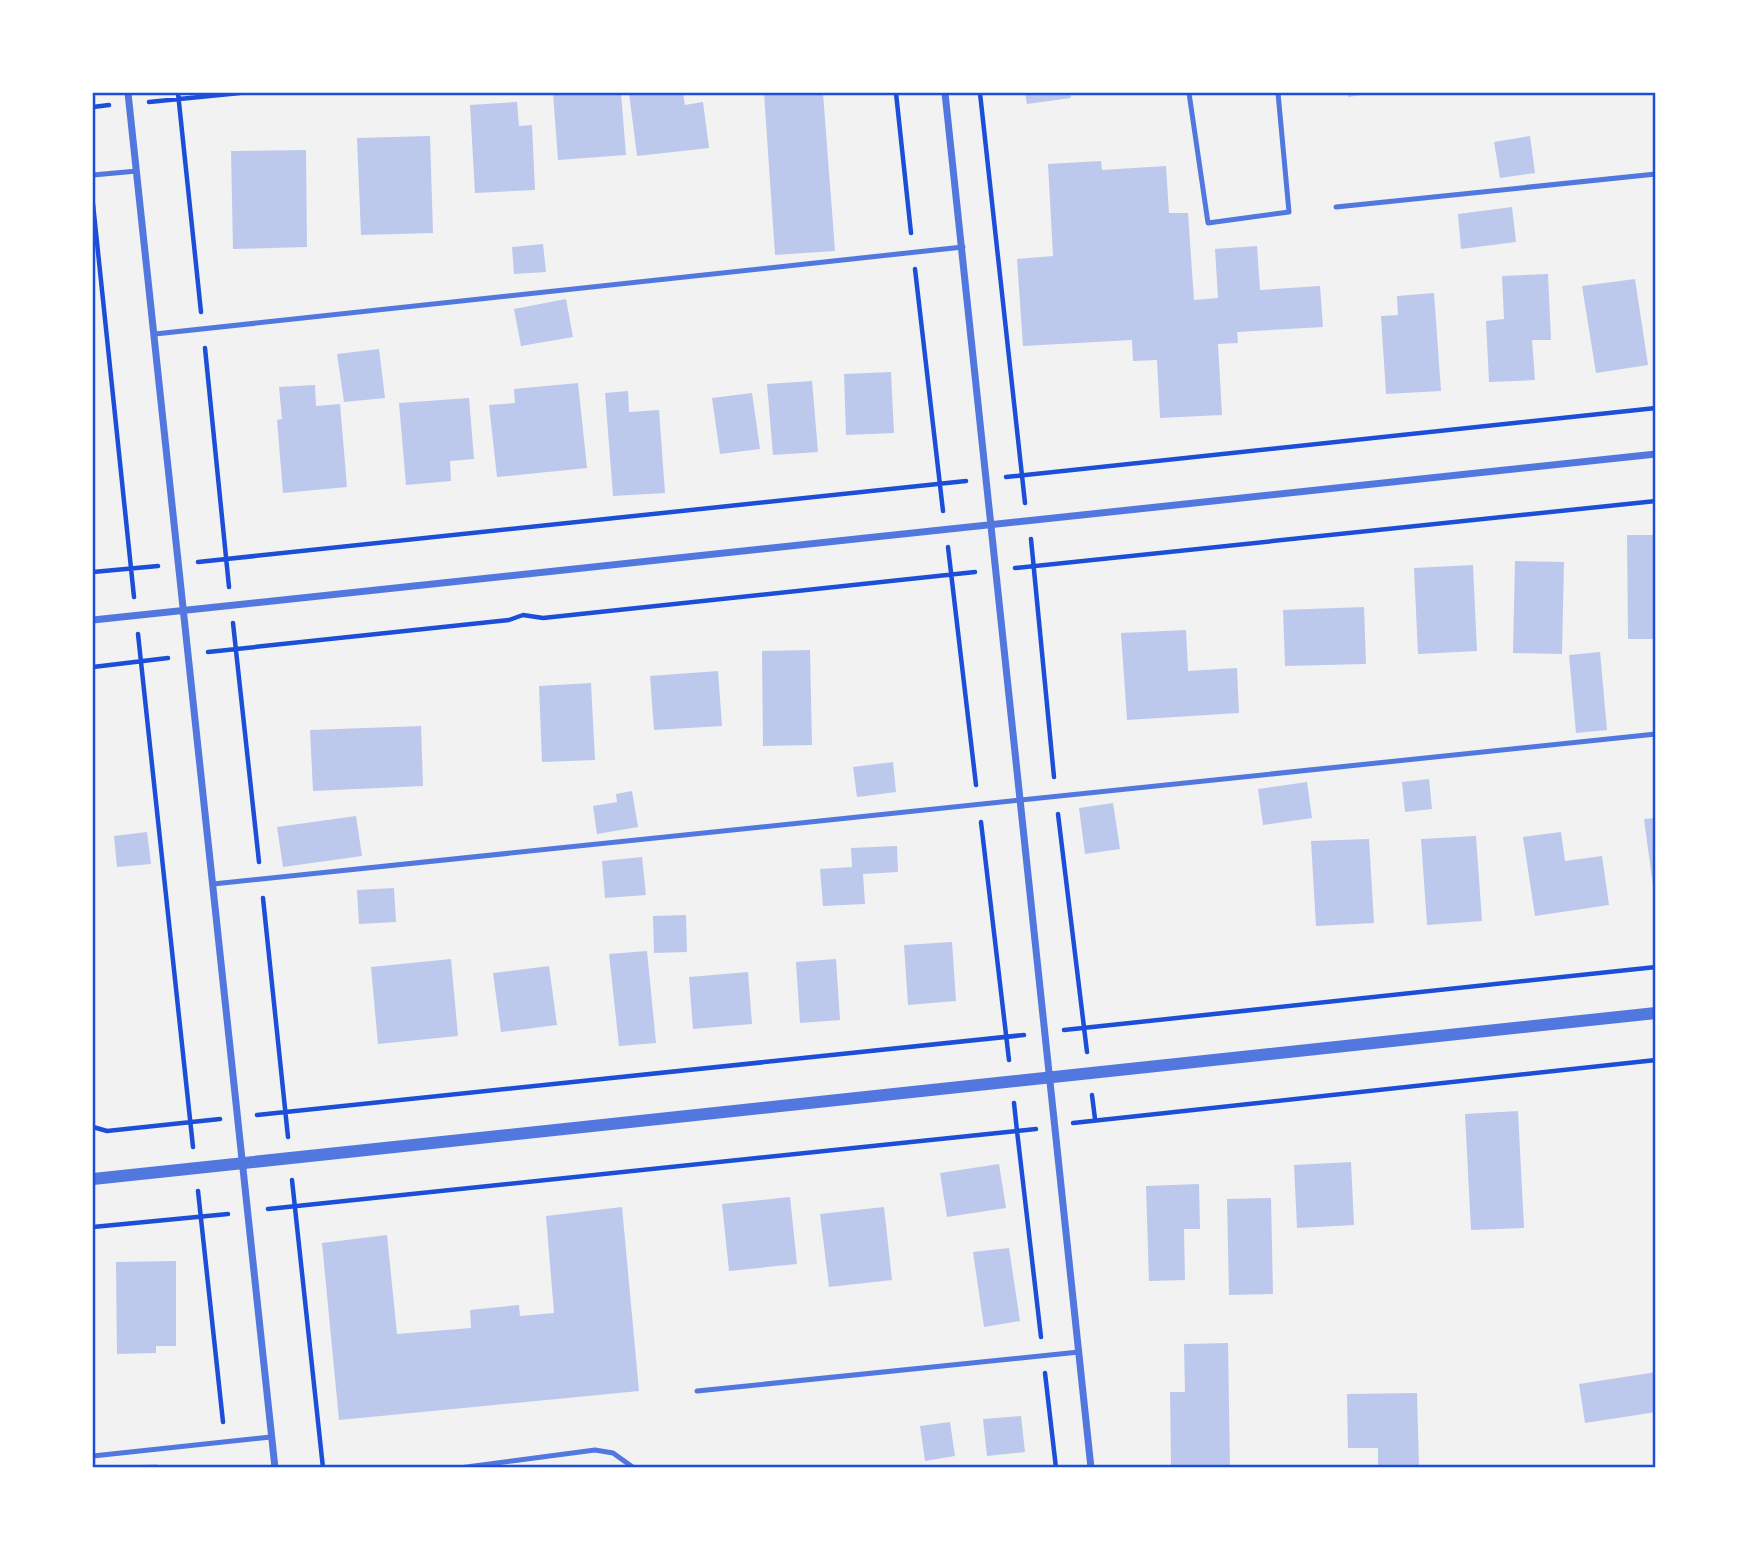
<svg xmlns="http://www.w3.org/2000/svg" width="1749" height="1561" font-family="'Asap Condensed',sans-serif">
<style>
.building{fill:#bdc9ec}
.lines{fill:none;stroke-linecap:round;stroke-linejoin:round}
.path{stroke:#1d4ed8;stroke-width:4.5}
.service{stroke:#5277de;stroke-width:5}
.minor{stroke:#5277de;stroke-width:7}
.tertiary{stroke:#5277de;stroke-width:12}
.neatline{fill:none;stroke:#1d4ed8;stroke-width:2.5}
</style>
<rect width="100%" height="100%" fill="#f2f2f2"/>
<path class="building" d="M553 93H621L626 155 558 160Z
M629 93H683L685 105 703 102 709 148 637 156Z
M764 93H823L835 251 775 255Z
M1025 93H1070L1071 98 1027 104Z
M1348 93H1369V94L1348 97Z
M517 102 519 126 532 125 535 190 475 193 470 105Z
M430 136 433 233 361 235 357 138Z
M1530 136 1535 173 1500 178 1494 142Z
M306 150 307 247 233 249 231 151Z
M1101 161 1102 170 1166 166 1169 213H1188L1194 300 1218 298 1215 249 1257 246 1260 290 1320 286 1323 327 1237 332 1238 343 1218 344 1222 415 1160 418 1157 360 1133 361 1132 340 1023 346 1017 259 1053 256 1048 164Z
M1512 207 1516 242 1461 249 1458 214Z
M543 244 546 272 514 274 512 247Z
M1548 274 1551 340H1532L1535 380 1489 382 1486 321 1504 319 1502 276Z
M1635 279 1648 365 1596 373 1582 286Z
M1434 293 1441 391 1386 394 1381 316 1398 315 1397 296Z
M566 299 573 337 521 346 514 309Z
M379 349 385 398 344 402 337 354Z
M891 372 894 433 846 435 844 374Z
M812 381 818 452 773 455 767 384Z
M578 383 587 468 497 477 489 405 515 403 514 389Z
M315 385 316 406 340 404 347 487 283 493 277 420 282 419 279 387Z
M628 391 629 412 659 410 665 493 613 496 605 393Z
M752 393 760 449 720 454 712 398Z
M469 398 474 459 450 461 451 481 406 485 399 403Z
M1627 535H1656V639H1628Z
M1515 561 1564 562 1562 654 1513 653Z
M1473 565 1477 651 1418 654 1414 568Z
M1364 607 1366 664 1285 666 1283 610Z
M1186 630 1188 671 1237 668 1239 713 1127 720 1121 633Z
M810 650 812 745 763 746 762 651Z
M1600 652 1607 730 1576 733 1569 655Z
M718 671 722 726 654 730 650 676Z
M591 683 595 760 542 762 539 686Z
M421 726 423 786 313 791 310 730Z
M893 762 896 792 857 797 853 767Z
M1429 779 1432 809 1405 812 1402 782Z
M1307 782 1312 818 1263 825 1258 789Z
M632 791 638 827 597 834 593 806 617 802 616 794Z
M1113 803 1120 849 1085 854 1079 808Z
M356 816 362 856 283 867 277 827Z
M1656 818V901H1655L1644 819Z
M147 832 151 864 117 867 114 836Z
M1561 832 1565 861 1602 856 1609 905 1535 916 1523 837Z
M1476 836 1482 921 1427 925 1421 839Z
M1369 839 1374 923 1316 926 1311 841Z
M897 846 898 872 863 874 865 904 823 906 820 869 852 867 851 848Z
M642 857 646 895 605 898 602 861Z
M394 888 396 922 359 924 357 890Z
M686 915 687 952 654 953 653 916Z
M952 942 956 1001 908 1005 904 945Z
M647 951 656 1043 619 1046 609 954Z
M451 959 458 1036 378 1044 371 967Z
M836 959 840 1020 800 1023 796 962Z
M549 966 557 1025 501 1032 493 973Z
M748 972 752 1024 693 1029 689 977Z
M1518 1111 1524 1228 1471 1230 1465 1114Z
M1351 1162 1354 1225 1297 1228 1294 1165Z
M999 1164 1006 1208 947 1217 940 1173Z
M1199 1184 1200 1229H1184L1185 1280 1149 1281 1146 1186Z
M790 1197 797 1264 729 1271 722 1204Z
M1271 1198 1273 1294 1229 1295 1227 1199Z
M622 1207 639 1391 339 1420 322 1243 387 1235 397 1334 471 1328 470 1310 519 1305 520 1316 554 1313 546 1216Z
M884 1207 892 1280 829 1287 820 1214Z
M1009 1248 1020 1321 984 1327 973 1252Z
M176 1261V1346H156V1353L117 1354 116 1262Z
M1228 1343 1230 1468 1171 1465 1170 1392H1185L1184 1344Z
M1656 1372V1412L1585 1423 1579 1384Z
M1417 1393 1419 1468H1378V1448H1348L1347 1394Z
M1021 1416 1025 1452 987 1456 983 1419Z
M950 1422 955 1456 925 1461 920 1426Z
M157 1464V1468H119V1466Z"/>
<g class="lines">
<path class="path" d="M178 93 201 312
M896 93 911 233
M980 93 1025 503
M149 102 240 93
M93 107 109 105
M93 204 134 597
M915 269 943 511
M205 348 229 587
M1006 477 1656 408
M1031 539 1054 777
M948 547 976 785
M198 562 966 481
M1015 568 1656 501
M93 572 158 566
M233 623 259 862
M138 634 193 1147
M208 652 509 620 523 615 543 618 975 572
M93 667 168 658
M1058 814 1087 1052
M981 822 1009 1060
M263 898 288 1137
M1064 1030 1656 967
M1092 1095 1095 1119
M1014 1103 1017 1131 1036 1129
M257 1115 1024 1035
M1073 1123 1656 1060
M93 1127 107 1131 220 1119
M292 1180 323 1468
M198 1191 223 1422
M268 1209 1017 1131 1041 1337
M93 1227 228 1214
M1045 1373 1056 1468"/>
<path class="service" d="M1189 93 1208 223 1289 212 1278 93
M93 175 137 171
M1336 207 1656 174
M155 334 963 247
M213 884 1656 734
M697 1391 1079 1352
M93 1456 271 1437
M459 1468 595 1450 613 1453 634 1468"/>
<path class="minor" d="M128 93 275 1468
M945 93 1091 1468
M93 620 1656 454"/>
<path class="tertiary" d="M93 1179 1656 1013"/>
</g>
<rect width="1749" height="1561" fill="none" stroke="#ffffff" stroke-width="189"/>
<rect x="94" y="94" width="1560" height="1372" class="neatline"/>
</svg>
